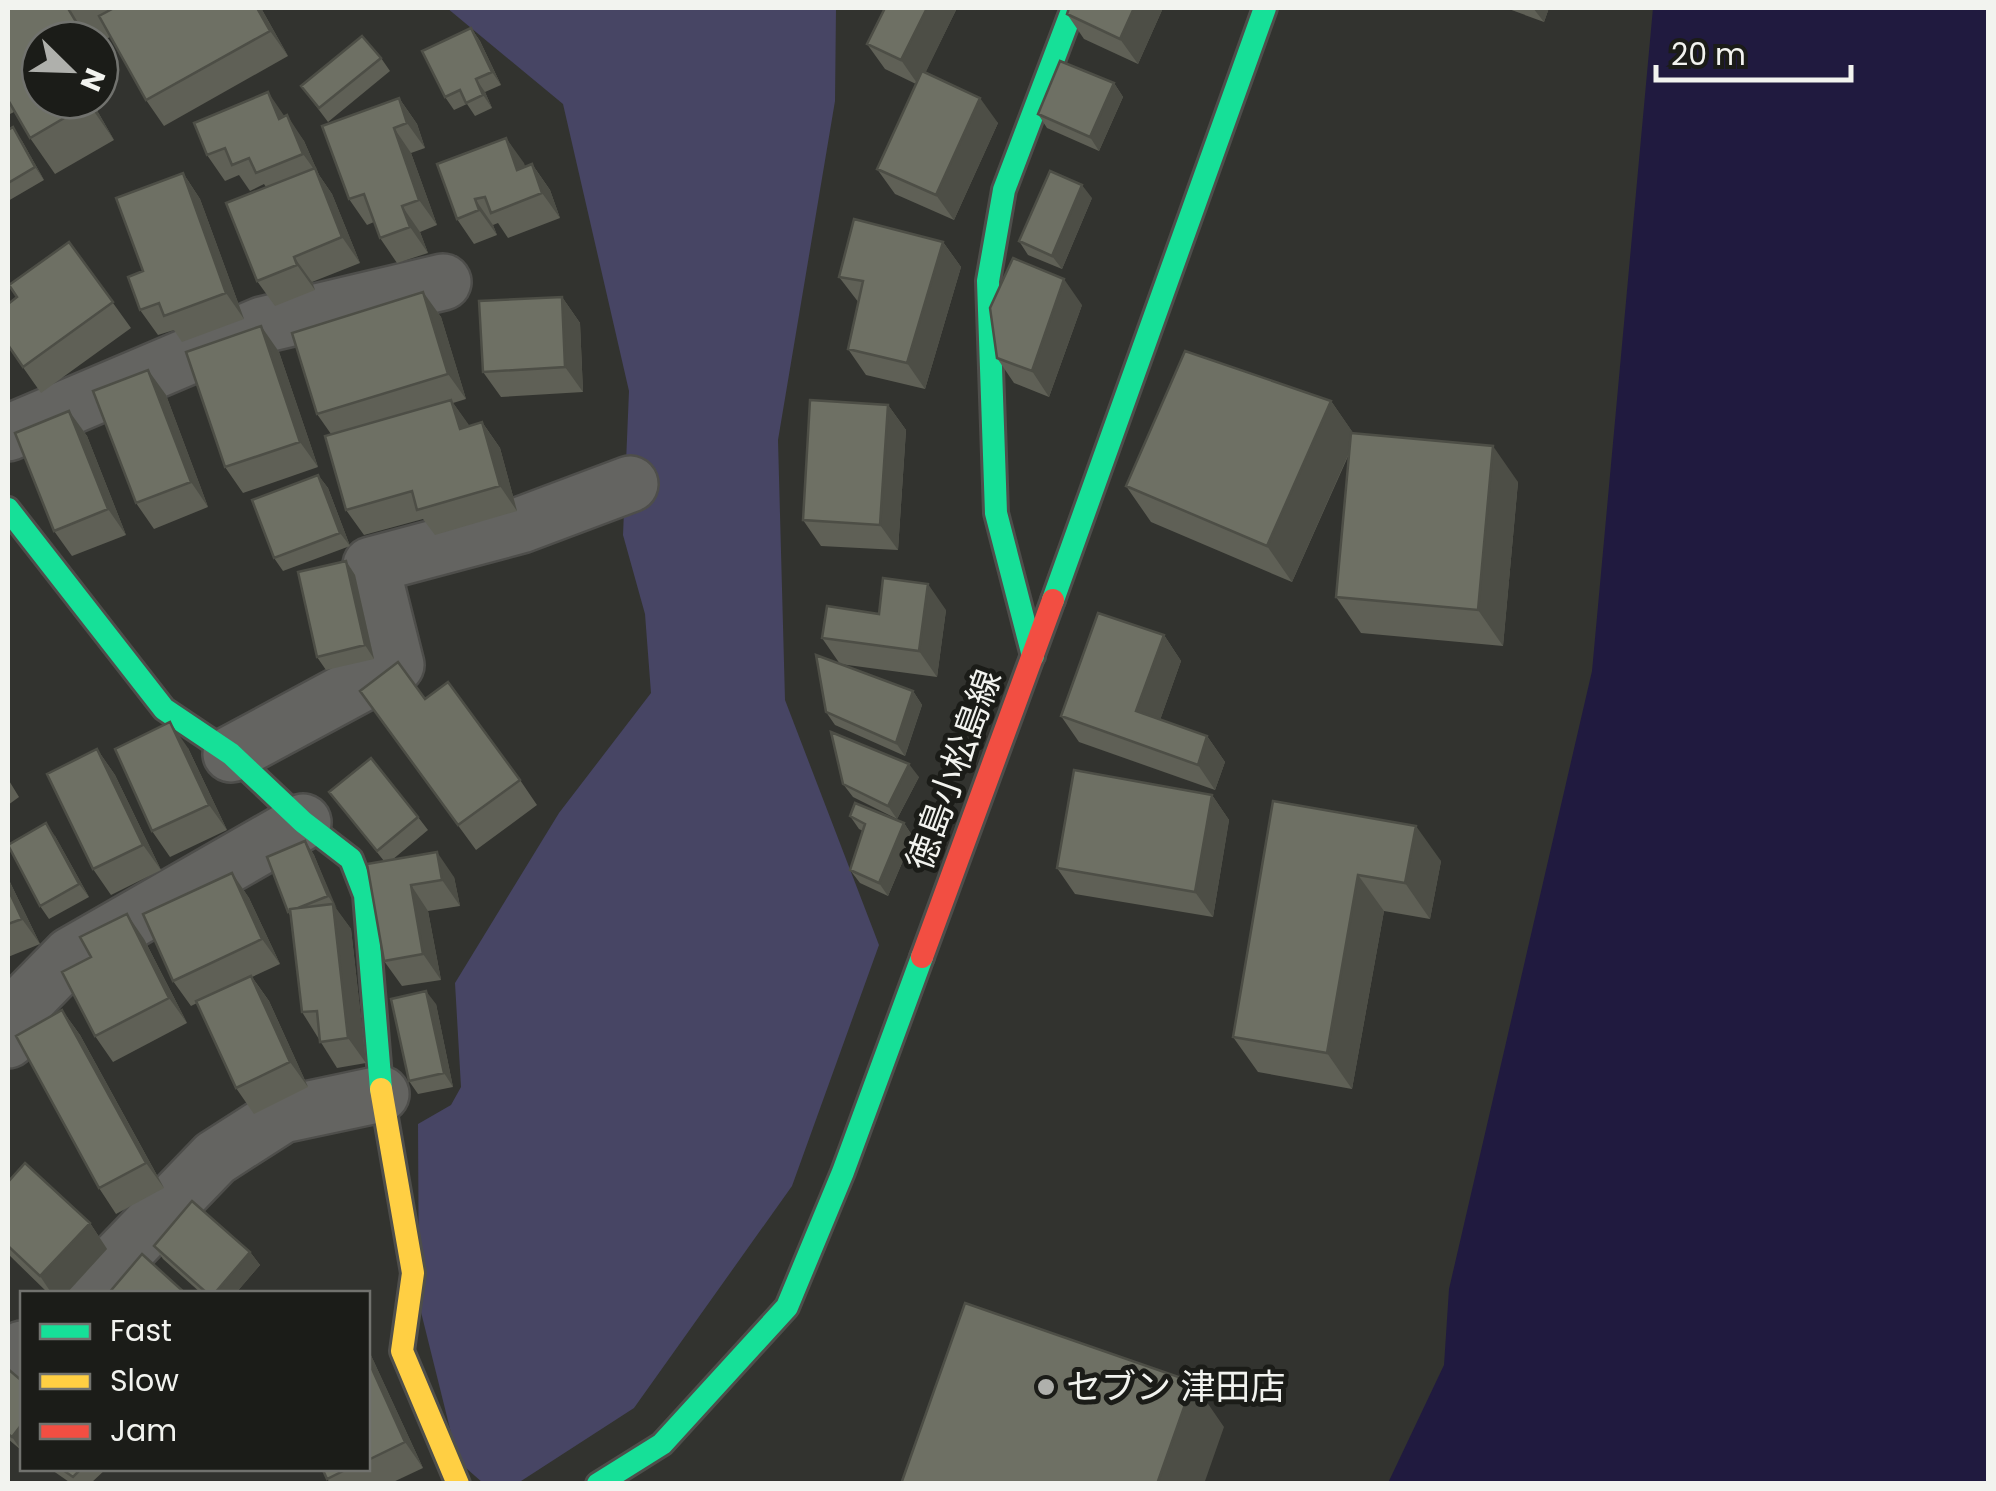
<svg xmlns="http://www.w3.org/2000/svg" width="1996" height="1491" font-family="Poppins,'Noto Sans JP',sans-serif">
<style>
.green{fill:#474564}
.water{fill:#201a3f}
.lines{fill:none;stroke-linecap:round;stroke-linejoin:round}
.street-casing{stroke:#4e4e4b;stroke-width:60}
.fast-casing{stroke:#4e4e4b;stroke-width:28}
.slow-casing{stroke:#4e4e4b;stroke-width:28}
.jam-casing{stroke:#4e4e4b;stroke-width:28}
.street{stroke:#646461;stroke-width:55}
.fast{stroke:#16e098;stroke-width:22}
.slow{stroke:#ffcf43;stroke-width:22}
.jam{stroke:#f24e42;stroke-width:22}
.wall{fill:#5f6056}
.shaded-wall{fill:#4d4e46}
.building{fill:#6e7064;stroke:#4d4e46;stroke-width:2.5}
.poi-dot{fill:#afb0ac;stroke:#1b1c18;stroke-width:4}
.labels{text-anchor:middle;stroke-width:10;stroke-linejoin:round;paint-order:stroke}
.street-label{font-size:35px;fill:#f2f3ef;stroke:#1b1c18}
.poi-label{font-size:35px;fill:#f2f3ef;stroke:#1b1c18;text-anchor:start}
</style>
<rect width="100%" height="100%" fill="#32332f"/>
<path class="green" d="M447 8H836L835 101 778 440 785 700 879 945 792 1186 634 1408 518 1483H483L458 1461 419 1304 418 1124 451 1105 461 1087 455 983 559 813 651 693 645 614 623 535 629 391 563 104Z"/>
<path class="water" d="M1653 8H1988V1483H1388L1444 1365 1449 1289 1592 671Z"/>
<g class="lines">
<defs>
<path id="street" d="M8 433 262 325 443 282
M231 754 396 665 371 565 521 525 630 484
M8 1040 28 999 71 955 303 822
M84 1294 215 1158 282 1115 381 1094
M8 1362 22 1349"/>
<path id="fast" d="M8 509 164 709 231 754 303 822 351 859 365 895 381 1089
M1053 600 1265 8
M1033 656 996 513 988 281 1004 190 1073 8
M598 1484 662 1444 787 1307 843 1172 922 957"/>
<path id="slow" d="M381 1089 413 1273 402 1351 458 1484"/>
<path id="jam" d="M922 957 1053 600"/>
</defs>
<use href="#street" class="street-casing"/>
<use href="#fast" class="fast-casing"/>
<use href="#slow" class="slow-casing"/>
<use href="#jam" class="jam-casing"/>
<use href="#street" class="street"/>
<use href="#fast" class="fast"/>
<use href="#slow" class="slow"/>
<use href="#jam" class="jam"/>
</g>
<path class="wall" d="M8 8H261L288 56 164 126 146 100 110 37 100 42V40H40L91 100 114 140 55 174 30 138 14 112 8 115Z
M885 8H957L925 73 998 123 954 220 895 194 877 169 916 84 885 69 867 44Z
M1163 8 1138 64 1084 39 1067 14Z
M1506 8H1549L1544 22Z
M471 28 480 41 501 85 485 92 492 108 475 116 467 104 454 110 445 97Z
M100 56 116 82 100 91Z
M381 58 390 71 328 122 301 86Z
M1114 83 1123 97 1099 151 1047 128 1038 114Z
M399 98 417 124 425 148 411 153 437 225 420 232 428 253 397 263 380 238 374 222 367 225 349 199Z
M285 116 304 141 319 175 332 194 360 263 312 282 315 290 275 306 257 281 266 187 264 184 250 191 239 175 225 181 207 155Z
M8 130 22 141 44 180 8 201Z
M506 138 525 167 532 164 550 190 560 218 508 238 498 223 493 225 497 235 474 244 457 219Z
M183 173 200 199 244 319 182 342 174 330 158 335 140 310 143 271Z
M1092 198 1062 269 1028 255 1019 241Z
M69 242 131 328 41 393 8 346 17 297Z
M943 242 961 267 925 389 866 375 848 349 859 303 839 277Z
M423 292 441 317 466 399 453 403 469 426 482 422 500 448 517 511 435 535 423 519 364 535 346 510 331 434 317 414Z
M562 297 580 323 583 392 501 397 483 372Z
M1082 305 1049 397 1014 383 997 358Z
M261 326 279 352 318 467 243 493 225 467Z
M148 370 166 395 208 507 154 529 136 503Z
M1331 401 1353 433 1518 482 1503 646 1361 633 1336 597 1350 452 1292 582 1151 522 1126 486Z
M888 405 906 430 898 550 821 546 803 520Z
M69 411 87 436 126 535 72 556 54 531Z
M318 475 328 488 350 546 283 571 274 558Z
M346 561 355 575 374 659 326 670 317 657Z
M946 610 937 677 840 664 822 638 879 614Z
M1164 635 1181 661 1160 720 1207 736 1225 762 1215 790 1079 742 1061 716Z
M913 691 922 705 905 756 835 725 826 712Z
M425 699 520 780 537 805 476 850 378 716Z
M188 748 227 830 170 857 152 831Z
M97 749 115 775 161 870 111 895 93 869Z
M919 777 897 819 853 797 843 784Z
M8 779 19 797 8 805Z
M329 792 418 817 428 830 392 860 454 877 460 906 428 911 441 980 402 986 384 961V861Z
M1212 795 1229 820 1213 917 1075 894 1057 868Z
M1273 801 1441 861 1430 919 1384 911 1352 1089 1258 1072 1233 1037Z
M850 816 904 823 913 837 888 896 860 883 850 870 863 831 859 829Z
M55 836 89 897 49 919 40 906Z
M305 841 314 855 336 909 351 929 366 1063 337 1068 302 1012 290 915 288 912Z
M232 873 249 898 280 964 252 977 269 1001 308 1087 254 1114 236 1088 197 1003 191 1006 173 981Z
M8 878 40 944 8 957Z
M144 939 187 1023 113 1062 95 1036Z
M436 1004 453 1087 418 1094 409 1081Z
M62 1010 80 1035 164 1188 116 1214 99 1188Z
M8 1182 90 1223 107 1249 66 1294H49L8 1254Z
M154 1246 250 1252 260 1265 235 1294H202L163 1259Z
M368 1349 423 1468 389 1484H330L322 1468H368Z
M8 1369 22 1381V1448L21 1450 8 1439Z
M49 1468H107L90 1484H72Z"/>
<path class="shaded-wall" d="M257 8H261L288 56 270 31Z
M927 8H957L919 86 901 60Z
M1134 8H1163L1138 64 1120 39Z
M1533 8H1549L1544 22Z
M471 28 480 41 501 85 492 72Z
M476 79 485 92 492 108 483 95Z
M1114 83 1123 97 1099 151 1090 137Z
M268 92 285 117 279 119Z
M399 98 417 124 425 148 407 123Z
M980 98 998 123 954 220 936 195Z
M86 100H91L114 140Z
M287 115 304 141 319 175 332 194 360 263 342 237 316 172 303 154Z
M13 127 22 141 44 180 35 167Z
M394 128 411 153 437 225 419 200Z
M506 138 524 163 535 195 517 170Z
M532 164 550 190 560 218 542 193Z
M183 173 200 199 244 319 226 293Z
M1082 185 1092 198 1062 269 1052 256Z
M475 199 493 225 497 235 479 210Z
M402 206 420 232 428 253 410 227Z
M943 242 961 267 925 389 907 363Z
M294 257 312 282 315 290 297 265Z
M1064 279 1082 305 1049 397 1032 371Z
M423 292 441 317 466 399 448 374Z
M562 297 580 323 583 392 565 367Z
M261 326 279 352 318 467 300 442Z
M148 370 166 395 208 507 191 482Z
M451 400 469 425 460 429Z
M1331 401 1356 437 1292 582 1267 546Z
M888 405 906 430 898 550 880 525Z
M69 411 87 436 126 535 108 509Z
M482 422 500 448 517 511 500 486Z
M1493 446 1518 482 1503 646 1478 610Z
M318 475 328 488 350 546 340 533Z
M346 561 355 575 374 659 365 645Z
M928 584 946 610 937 677 919 651Z
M1164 635 1181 661 1154 737 1136 711Z
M913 691 922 705 905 756 896 743Z
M170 722 188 748 227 830 209 805Z
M1207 736 1225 762 1215 790 1198 765Z
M97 749 115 775 161 870 143 845Z
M909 764 919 777 897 819 888 806Z
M1212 795 1229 820 1213 917 1195 892Z
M46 823 55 836 89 897 79 884Z
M904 823 913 837 888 896 879 883Z
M1416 826 1441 861 1430 919 1405 883Z
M305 841 314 855 337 909 328 896Z
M437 852 454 877 460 906 442 880Z
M232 873 249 898 280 964 262 939Z
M1358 875 1384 911 1352 1089 1327 1053Z
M8 878 40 944 22 919 8 889Z
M411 885 428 911 441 980 423 954Z
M333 904 351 929 366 1063 348 1038Z
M127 914 144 939 187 1023 169 998Z
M251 976 269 1001 308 1087 290 1062Z
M426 991 436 1004 453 1087 444 1073Z
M62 1010 80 1035 164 1188 146 1163Z
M90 1223 107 1249 66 1294H52L40 1276Z
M250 1252 260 1265 235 1294H214Z
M368 1349 370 1353 423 1468 405 1442 368 1360Z
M1193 1382 1224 1427 1204 1484H1157Z
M22 1424V1444L19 1442 22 1447 21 1450 12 1437Z"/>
<path class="building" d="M8 8H73L69 10 87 40H40V100H86L88 104 30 138 8 100Z
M114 8H257L270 31 146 100 99 16Z
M885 8H927L901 60 867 44Z
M1069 8H1134L1120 39 1067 14Z
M471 28 492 72 476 79 483 95 466 103 460 90 445 97 422 51Z
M362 36 381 58 319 108 301 86Z
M1060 61 1114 83 1090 137 1038 114Z
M922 71 980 98 936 195 877 169Z
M268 92 279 119 287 115 303 154 256 173 249 158 232 165 225 148 207 155 194 123Z
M399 98 407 123 394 128 419 200 402 206 410 227 380 238 364 194 349 199 322 126Z
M13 127 35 167 8 183V130Z
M506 138 517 170 532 164 542 193 491 213 485 197 475 199 479 210 457 219 437 164Z
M315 168 342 237 294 257 297 265 257 281 226 203Z
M1050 171 1082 185 1052 256 1019 241Z
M183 173 226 293 164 316 159 303 140 310 128 277 143 271 116 198Z
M854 219 943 242 907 363 848 349 863 281 839 277Z
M69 242 113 302 23 367 8 345V304L17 297 9 285Z
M1013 258 1064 279 1032 371 997 358 990 308Z
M423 292 448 374 317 414 292 333Z
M562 297 565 367 483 372 479 301Z
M261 326 300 442 225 467 186 352Z
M1185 351 1331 401 1267 546 1126 486Z
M148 370 191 482 136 503 93 391Z
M451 400 460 429 482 422 500 486 417 510 412 491 346 510 325 436Z
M810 400 888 405 880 525 803 520Z
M69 411 108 509 54 531 15 433Z
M1351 433 1493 446 1478 610 1336 597Z
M318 475 340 533 274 558 252 500Z
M346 561 365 645 317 657 298 572Z
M883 578 928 584 919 651 822 638 827 606 879 614Z
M1098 613 1164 635 1136 711 1207 736 1198 765 1061 716Z
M816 655 913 691 896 743 826 712Z
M398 662 425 699 448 682 520 780 458 825 360 691Z
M170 722 209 805 152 831 115 749Z
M831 732 909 764 888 806 843 784Z
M97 749 143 845 93 869 47 774Z
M371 758 418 817 377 851 329 792Z
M1074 770 1212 795 1195 892 1057 868Z
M1273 801 1416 826 1405 883 1358 875 1327 1053 1233 1037Z
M855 803 904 823 879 883 850 870 865 824 850 816Z
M46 823 79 884 40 906 8 845Z
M305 841 328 896 298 908 290 909V911L288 912 267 857Z
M437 852 442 880 411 885 423 954 384 961 367 864Z
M232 873 262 939 173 981 143 914Z
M8 889 22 919 8 924Z
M333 904 348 1038 320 1042 317 1011 302 1012 290 909Z
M127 914 169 998 95 1036 62 972 91 957 80 937Z
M251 976 290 1062 236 1088 196 1001Z
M426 991 444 1073 409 1081 391 999Z
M62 1010 146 1163 99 1188 16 1036Z
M25 1163 90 1223 40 1276 8 1246V1182Z
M192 1201 250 1252 214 1294H208L154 1246Z
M142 1254 186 1294H108Z
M965 1303 1193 1382 1157 1484H901Z
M368 1360 405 1442 368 1460Z
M8 1369 22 1381V1424L12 1437 8 1434Z
M60 1468H82L73 1477Z
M322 1468H349L327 1479Z"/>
<circle class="poi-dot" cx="1046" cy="1387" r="10"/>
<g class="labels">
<g class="street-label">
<text transform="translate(954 770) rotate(-70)" y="12">徳島小松島線</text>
</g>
<g class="poi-label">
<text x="1066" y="1399">セブン 津田店</text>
</g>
</g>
<rect width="1996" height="1491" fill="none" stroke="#f2f3ef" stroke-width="20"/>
<rect x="20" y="1291" width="350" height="180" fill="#1b1c18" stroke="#71726e" stroke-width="2.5"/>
<rect x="40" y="1324" width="50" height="15" fill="#16e098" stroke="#71726e" stroke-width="2.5"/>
<text x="110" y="1341" font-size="30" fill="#f2f3ef">Fast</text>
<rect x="40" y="1374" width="50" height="15" fill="#ffcf43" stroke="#71726e" stroke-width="2.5"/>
<text x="110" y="1391" font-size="30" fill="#f2f3ef">Slow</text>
<rect x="40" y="1424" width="50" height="15" fill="#f24e42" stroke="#71726e" stroke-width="2.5"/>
<text x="110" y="1441" font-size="30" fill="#f2f3ef">Jam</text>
<g transform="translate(70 70) rotate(113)"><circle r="48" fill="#1b1c18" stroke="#71726e" stroke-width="2.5"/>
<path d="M0-8L18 38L0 25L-18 38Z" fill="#afb0ac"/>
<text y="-15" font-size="28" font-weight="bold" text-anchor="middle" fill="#f2f3ef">N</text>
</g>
<path d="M1656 65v15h195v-15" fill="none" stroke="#f2f3ef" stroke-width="5"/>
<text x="1671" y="65" font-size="30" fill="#f2f3ef" stroke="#1b1c18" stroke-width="8" paint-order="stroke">20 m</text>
</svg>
